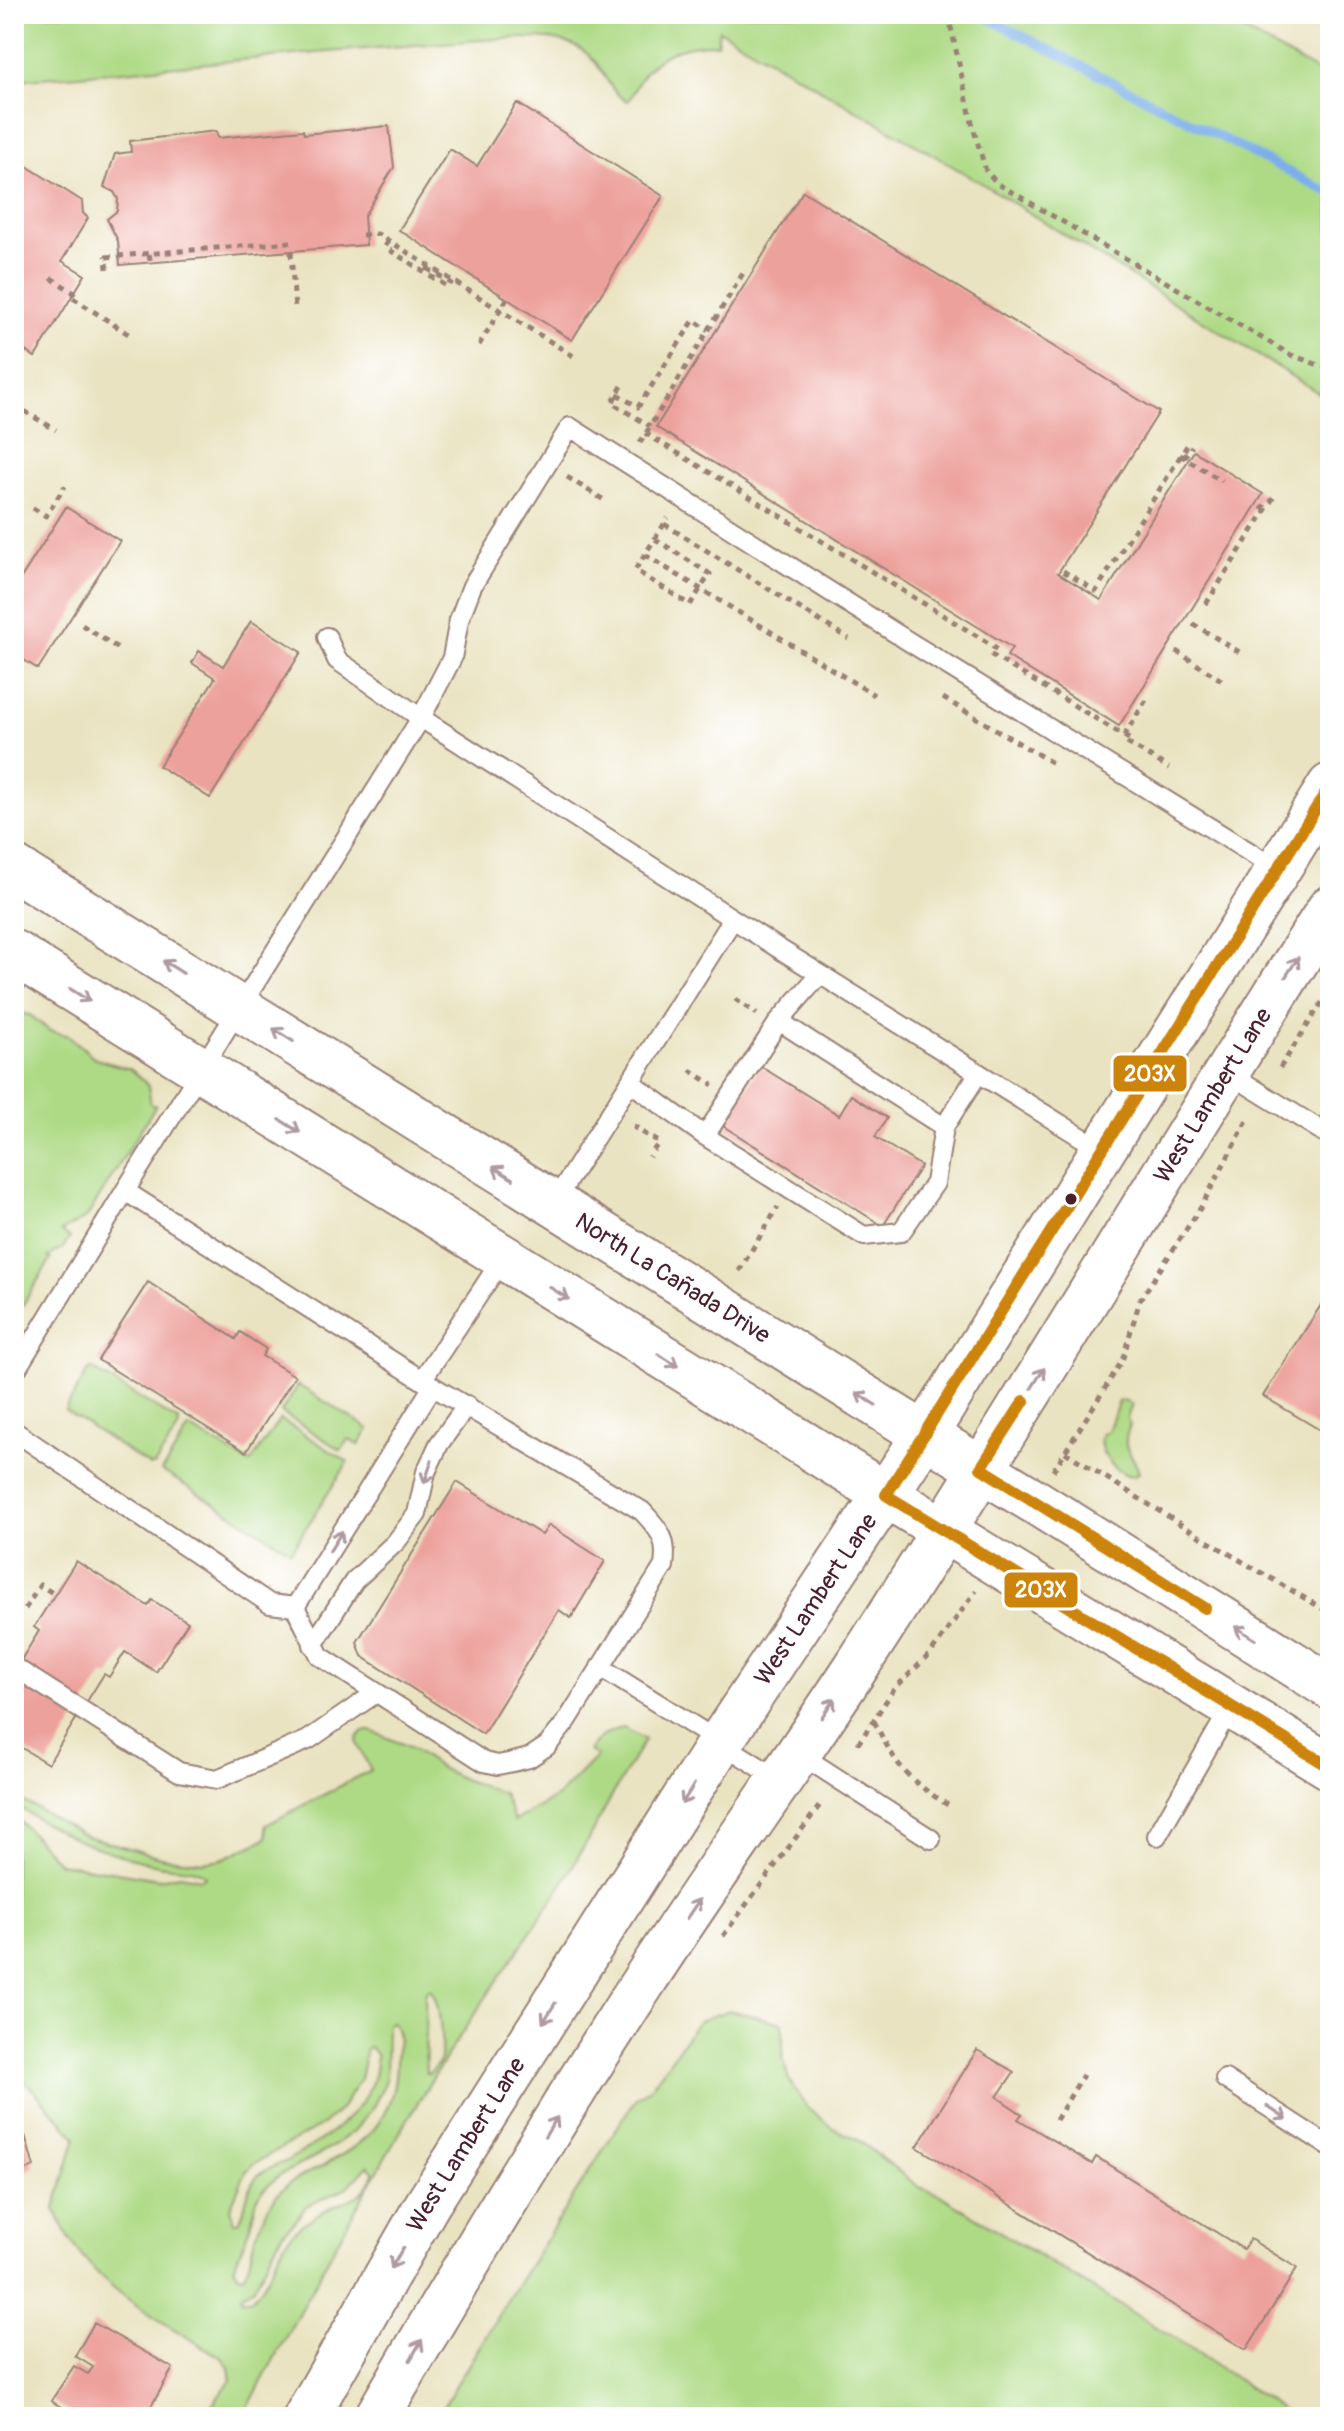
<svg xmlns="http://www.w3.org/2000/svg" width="1344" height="2431" font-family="Pangolin,sans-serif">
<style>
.green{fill:#aeda85;stroke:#7c7c58;stroke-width:2;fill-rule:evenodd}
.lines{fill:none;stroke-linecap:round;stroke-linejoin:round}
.stream{stroke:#7bafe9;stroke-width:9}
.building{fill:#eda19c}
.lane-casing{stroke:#9a8176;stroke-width:22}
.secondary-casing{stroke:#9a8176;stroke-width:48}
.primary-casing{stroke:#9a8176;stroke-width:48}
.path{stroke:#9a8176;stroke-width:5;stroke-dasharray:6 6;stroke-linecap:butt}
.lane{stroke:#fff;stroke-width:18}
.secondary{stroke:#fff;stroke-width:44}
.primary{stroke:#fff;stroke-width:44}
.bus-1-casing{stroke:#fff;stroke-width:18}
.bus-1{stroke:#cc840b;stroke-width:12}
.oneway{stroke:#ae9aa0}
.bus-dot{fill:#4a1f2b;stroke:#fff;stroke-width:3}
.labels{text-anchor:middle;stroke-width:6;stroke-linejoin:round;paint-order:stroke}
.street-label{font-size:24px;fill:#4a1f2b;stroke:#fff}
.line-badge{stroke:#fff;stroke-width:3}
.badge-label{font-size:22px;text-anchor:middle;font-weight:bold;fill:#fff}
</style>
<rect width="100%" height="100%" fill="#fff"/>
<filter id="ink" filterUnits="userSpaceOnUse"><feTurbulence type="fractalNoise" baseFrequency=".0125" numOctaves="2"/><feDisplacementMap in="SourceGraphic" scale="16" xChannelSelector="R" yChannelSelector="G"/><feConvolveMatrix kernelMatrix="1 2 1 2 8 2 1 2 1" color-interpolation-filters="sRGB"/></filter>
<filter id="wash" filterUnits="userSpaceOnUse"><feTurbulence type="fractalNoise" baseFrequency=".006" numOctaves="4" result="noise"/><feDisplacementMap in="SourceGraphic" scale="32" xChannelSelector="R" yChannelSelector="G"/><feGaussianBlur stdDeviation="1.8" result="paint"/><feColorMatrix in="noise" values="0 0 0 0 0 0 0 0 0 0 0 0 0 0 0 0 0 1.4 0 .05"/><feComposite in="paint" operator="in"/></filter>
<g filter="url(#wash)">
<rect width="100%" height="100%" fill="#eae3c1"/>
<path class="green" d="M14 14H1224L1244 31 1330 78V400L978 181 719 30 717 44C687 43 657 52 640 79 635 87 633 95 628 101 602 91 607 54 564 42 534 33 465 42 431 44 292 53 153 70 14 80Z
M14 1012 30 1015 50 1031 69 1036 96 1059 130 1069 139 1076 148 1086 151 1105H156L87 1217 61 1232 70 1238 63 1248 48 1257 51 1259 14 1319Z
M92 1369 179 1422 178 1429 154 1466H150L65 1410 88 1371Z
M298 1385 369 1429 359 1445 348 1439 341 1450 281 1412Z
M1119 1401H1126L1132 1405 1127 1418 1130 1425C1118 1453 1135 1452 1139 1473L1131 1476C1114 1472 1097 1452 1101 1435L1108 1431Z
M280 1419 348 1462 291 1551 162 1471 189 1428 250 1463Z
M624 1728 645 1740C612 1791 587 1846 554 1897 511 1963 464 2026 423 2094 359 2199 301 2308 243 2417H203L231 2380 229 2367 222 2358C158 2318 83 2284 55 2209L76 2137 14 2069V1815L59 1863 159 1879 180 1875 201 1879 206 1876C193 1865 175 1869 158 1865 107 1854 57 1834 14 1804V1796L86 1836 164 1858 203 1862 222 1859 267 1838 266 1825 371 1770 358 1746 357 1738 364 1731H371L412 1748 440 1768 462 1779 503 1793 514 1821 558 1796 597 1756 589 1751C598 1736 608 1731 624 1728ZM430 1989C440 1999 443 2044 440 2058 439 2065 434 2069 429 2074L426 2073C425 2049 426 2023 425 1998L426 1991ZM392 2022C402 2034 396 2049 396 2063 395 2121 365 2145 316 2169 301 2177 286 2183 276 2196 264 2212 255 2234 251 2253 249 2262 249 2268 243 2276L238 2275 234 2267 250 2226 257 2199 263 2190 278 2176 326 2151 354 2131 373 2107 386 2080 387 2024ZM369 2047 376 2054C379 2105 328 2137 290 2159 279 2166 266 2167 257 2177 245 2190 247 2208 239 2222H234L230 2208 245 2173 253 2164 324 2124 343 2106 360 2079 366 2050ZM368 2165 374 2172C367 2196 353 2198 332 2207 321 2212 310 2219 300 2226 276 2244 273 2280 251 2299H242L241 2295 254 2287 283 2232 295 2222 306 2206 348 2187Z
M729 2010 783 2023V2057L789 2080 807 2107 833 2128 857 2139 919 2187 938 2194 1195 2351 1282 2410 1296 2417H437L510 2296 636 2098 651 2087 698 2021Z"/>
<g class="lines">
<path class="stream" d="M980 14 1330 193"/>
</g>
<g id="blocks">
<path class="building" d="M517 103 663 196 572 340 399 230 450 149 477 166Z
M389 126 394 167 364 216 366 245 120 265 118 241 107 219 117 211 118 199 114 192 104 187 115 154 131 152 130 141 216 131 218 138 303 130 304 134Z
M14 158 82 201 83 213 88 218 62 261 85 275 35 357 14 344Z
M803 191 1159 412 1058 573 1101 600 1194 451 1263 494 1119 726 1007 656 1012 648 656 427Z
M66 507 120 541 38 669 14 654V589Z
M251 621 301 652 210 798 159 766 215 678 192 663 199 651 223 666Z
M760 1066 839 1115 851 1095 887 1118 875 1137 921 1166 883 1226 723 1126Z
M148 1282 236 1339 240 1332 266 1349 262 1356 295 1376 246 1452 98 1360Z
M1330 1291V1436L1263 1396Z
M457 1482 542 1535 549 1525 605 1561 571 1618 559 1610 483 1734 362 1656 357 1642Z
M76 1561 148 1606 152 1600 188 1622 156 1672 125 1652 109 1677 104 1674 48 1764 14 1743V1671L39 1631 34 1627Z
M977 2050 1014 2072 997 2097 1022 2114 1018 2119 1092 2164 1096 2157 1243 2249 1250 2239 1297 2268 1246 2350 917 2147Z
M25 2135 34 2167 14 2176V2138Z
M94 2323 173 2368 145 2417H78L51 2401 74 2366 88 2374 93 2367 75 2356Z"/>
</g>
</g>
<g filter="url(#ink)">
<use href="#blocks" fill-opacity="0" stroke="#9a8176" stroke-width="2"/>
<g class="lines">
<defs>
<path id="lane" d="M327 637 337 660 421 718 778 948 1102 1150
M820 974 779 1021 944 1127 978 1074
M1227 1072 1330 1136
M630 1082 705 1136 864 1236 901 1232 935 1183 944 1127
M705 1136 779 1021
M125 1191 422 1380 642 1511C660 1530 668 1539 664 1566L567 1721 547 1746 529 1758 513 1762 498 1765 484 1762 320 1656 295 1607
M553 1204 733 919
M14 1373 125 1191 421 718 452 658 459 620 472 586 570 427 908 641 1277 869
M422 1380 503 1258
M14 1431 270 1604 295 1607
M295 1607 433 1386
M313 1645 354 1581 396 1542 417 1514 426 1472 439 1444 467 1405
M14 1667 179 1772 217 1779 308 1740 376 1693
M600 1667 780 1780
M798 1753 931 1839
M1157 1836 1231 1707
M1225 2079 1330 2147"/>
<g id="secondary">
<path id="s1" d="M306 2417 427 2205 721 1741 925 1435 1330 786"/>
<path id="s2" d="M377 2417C462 2270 551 2124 644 1981 712 1876 786 1774 855 1669 1018 1418 1169 1160 1330 908"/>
</g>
<g id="primary">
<path id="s3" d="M14 868 925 1435 1034 1501 1330 1687"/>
<path d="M14 953 886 1495 1330 1767"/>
</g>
</defs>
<use href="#lane" class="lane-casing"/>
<use href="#secondary" class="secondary-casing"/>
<use href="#primary" class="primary-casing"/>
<path class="path" d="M948 14 973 127 986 171 998 184 1291 355 1330 369
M362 235 378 234 575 357
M388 241 385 247 448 287 451 283 428 269 430 266
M291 252 295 310
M149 254 151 265
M107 269 106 257 291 242
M51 278 76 294
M73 298 130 335
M479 345 507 299
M622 386 612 403 650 426
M617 394 638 407 694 320 708 330
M14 405 56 430
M645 433 995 647 990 654 1129 739
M640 443 745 270
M1180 455 1222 481
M1184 458 1192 446
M567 477 604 500
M33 508 46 516 65 486
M1262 510 1267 500
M664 524 849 639
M655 539 710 574 690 605 635 570 668 518
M645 555 874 695
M1063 571 1096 591 1188 444
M1206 604 1275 495
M1193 624 1241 653
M82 625 122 651
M1176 651 1223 681
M943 698 1054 764
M1124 736 1149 695
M1127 743 1169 768
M735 999 757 1014
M1280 1068 1330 990
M690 1070 713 1085
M637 1125 635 1128 659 1142 649 1157
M739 1271 778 1207
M1065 1452 1204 1539 1330 1613
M1053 1471 1122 1361 1140 1300 1201 1207 1249 1117
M25 1609 40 1585 54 1594
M874 1721C897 1767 906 1779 951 1807
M858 1744 894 1689 930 1654 976 1591
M723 1936 820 1805
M1056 2120 1083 2075"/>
<use href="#lane" class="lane"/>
<use href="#secondary" class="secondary"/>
<use href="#primary" class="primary"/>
<defs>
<path id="bus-1" d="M1330 786 886 1495 1330 1767
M1024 1401 981 1468 1205 1608"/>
</defs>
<use href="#bus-1" class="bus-1-casing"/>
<use href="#bus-1" class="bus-1"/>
</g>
<defs><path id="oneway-shaft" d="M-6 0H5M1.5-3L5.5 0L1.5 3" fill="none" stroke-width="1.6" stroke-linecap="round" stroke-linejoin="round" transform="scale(2)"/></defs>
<g class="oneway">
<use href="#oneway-shaft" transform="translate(173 967) rotate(-148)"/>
<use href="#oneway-shaft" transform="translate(1292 967) rotate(-57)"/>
<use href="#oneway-shaft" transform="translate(80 995) rotate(32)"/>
<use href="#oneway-shaft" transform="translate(283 1035) rotate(-148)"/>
<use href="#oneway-shaft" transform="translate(290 1126) rotate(32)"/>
<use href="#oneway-shaft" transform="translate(503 1173) rotate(-148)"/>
<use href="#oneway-shaft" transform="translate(559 1293) rotate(32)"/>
<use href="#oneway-shaft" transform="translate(668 1360) rotate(32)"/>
<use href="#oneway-shaft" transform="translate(1038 1378) rotate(-58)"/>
<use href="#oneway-shaft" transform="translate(866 1399) rotate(-148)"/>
<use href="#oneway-shaft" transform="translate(428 1472) rotate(109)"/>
<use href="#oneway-shaft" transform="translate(336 1541) rotate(-58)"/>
<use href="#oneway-shaft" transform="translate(1245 1633) rotate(-148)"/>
<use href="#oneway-shaft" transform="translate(828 1708) rotate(-56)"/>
<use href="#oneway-shaft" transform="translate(688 1794) rotate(122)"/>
<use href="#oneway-shaft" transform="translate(693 1909) rotate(-56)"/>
<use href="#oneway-shaft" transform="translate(549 2013) rotate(122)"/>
<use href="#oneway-shaft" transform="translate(1277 2113) rotate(33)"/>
<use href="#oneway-shaft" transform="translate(551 2127) rotate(-58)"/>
<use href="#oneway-shaft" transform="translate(397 2258) rotate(120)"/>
<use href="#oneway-shaft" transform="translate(416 2350) rotate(-60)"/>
</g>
</g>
<circle class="bus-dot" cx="1071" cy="1199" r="7"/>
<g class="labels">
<g class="street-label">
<text dy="8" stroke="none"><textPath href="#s2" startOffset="1564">West Lambert Lane</textPath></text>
<text dy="8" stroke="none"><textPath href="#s3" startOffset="776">North La Cañada Drive</textPath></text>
<text dy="8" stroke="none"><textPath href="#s1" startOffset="964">West Lambert Lane</textPath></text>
<text dy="8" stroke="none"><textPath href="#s1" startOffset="316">West Lambert Lane</textPath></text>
</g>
</g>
<g class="line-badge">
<rect x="1112" y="1054" width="76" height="39" rx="8" fill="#cc840b"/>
<rect x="1003" y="1571" width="76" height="38" rx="8" fill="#cc840b"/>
</g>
<g class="badge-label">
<text x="1150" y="1081">203X</text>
<text x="1041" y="1597">203X</text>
</g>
<rect width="1344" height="2431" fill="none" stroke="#fff" stroke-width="48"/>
</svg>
